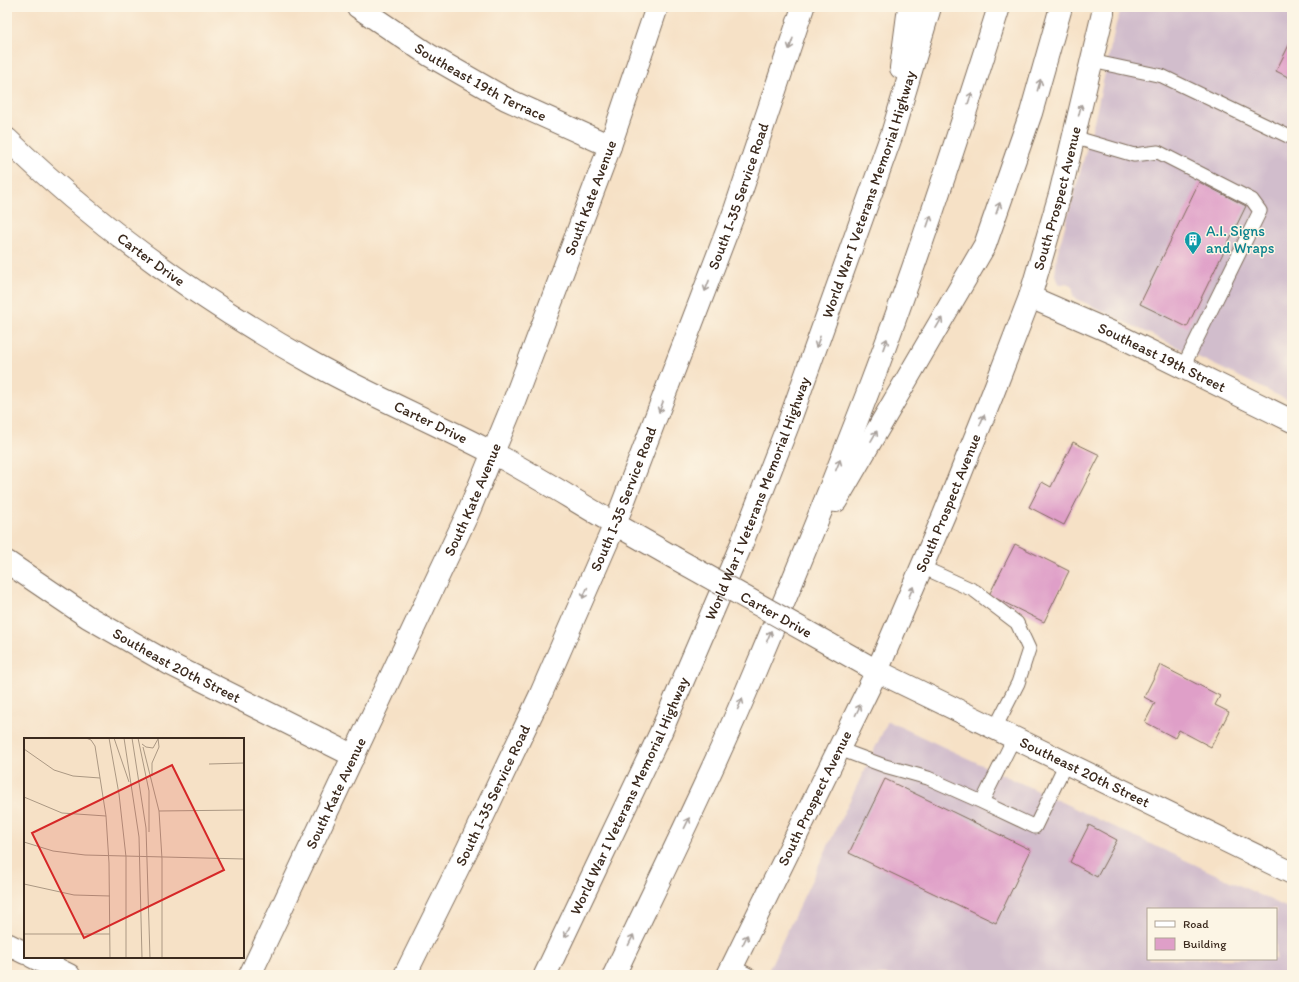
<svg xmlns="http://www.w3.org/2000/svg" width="1299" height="982" font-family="Itim,sans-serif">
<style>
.industrial{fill:#d1bdcc;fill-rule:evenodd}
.building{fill:#df9fc8}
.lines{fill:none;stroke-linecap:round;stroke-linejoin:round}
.service-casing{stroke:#7c6a59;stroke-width:15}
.minor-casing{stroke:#7c6a59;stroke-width:24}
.tertiary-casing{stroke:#7c6a59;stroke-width:24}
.secondary-casing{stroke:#7c6a59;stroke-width:24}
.motorway-casing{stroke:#7c6a59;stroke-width:24}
.service{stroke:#fff;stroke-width:13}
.minor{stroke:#fff;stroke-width:22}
.tertiary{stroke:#fff;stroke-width:22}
.secondary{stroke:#fff;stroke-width:22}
.motorway{stroke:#fff;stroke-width:22}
.tertiary-bridge-casing{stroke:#7c6a59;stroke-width:24;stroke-linecap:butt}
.tertiary-bridge{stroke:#fff;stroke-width:22}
.oneway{stroke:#a79f9a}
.labels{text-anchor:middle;stroke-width:3;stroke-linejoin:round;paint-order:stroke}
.street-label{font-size:15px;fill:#3b2a1e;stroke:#fcf5e5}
.culture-label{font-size:15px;fill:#0d838f;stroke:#fcf5e5;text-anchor:start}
.inset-road{fill:none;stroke:#ab9883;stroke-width:1}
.view{fill:#d62828;fill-opacity:0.15;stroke:#d62828;stroke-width:2}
.inset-edge{fill:none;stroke:#3b2a1e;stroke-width:2}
</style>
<rect width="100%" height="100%" fill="#fcf5e5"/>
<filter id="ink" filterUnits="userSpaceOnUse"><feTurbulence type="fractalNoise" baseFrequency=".025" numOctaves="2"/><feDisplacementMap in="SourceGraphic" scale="8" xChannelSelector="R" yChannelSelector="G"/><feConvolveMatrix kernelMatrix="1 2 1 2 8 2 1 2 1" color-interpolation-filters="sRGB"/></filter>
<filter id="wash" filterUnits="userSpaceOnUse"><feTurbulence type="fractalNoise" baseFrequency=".012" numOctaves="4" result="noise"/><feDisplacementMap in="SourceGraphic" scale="16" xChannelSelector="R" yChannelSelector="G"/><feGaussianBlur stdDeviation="0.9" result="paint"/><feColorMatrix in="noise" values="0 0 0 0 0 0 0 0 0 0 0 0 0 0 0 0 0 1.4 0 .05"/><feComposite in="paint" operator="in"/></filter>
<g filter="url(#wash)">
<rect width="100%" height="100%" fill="#f6e1c6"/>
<path class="industrial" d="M1122 7H1292V402L1073 297V288L1068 284 1060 285 1055 275 1057 255 1094 122 1116 24Z
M888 721 1292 910V975H766ZM1148 909H1276V959H1148Z"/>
<g id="blocks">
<path class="building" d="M1292 39V79L1276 71Z
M1199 182 1246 206 1187 327 1140 304Z
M1073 442 1100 455 1064 525 1029 507 1042 482 1051 487Z
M1015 544 1069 571 1044 622 989 595Z
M1160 665 1220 696 1215 705 1229 712 1211 747 1179 730 1175 738 1145 722 1155 703 1144 697Z
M885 779 1031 850 996 923 849 853Z
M1089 825 1117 840 1097 877 1070 862Z"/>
</g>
</g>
<g filter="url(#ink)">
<use href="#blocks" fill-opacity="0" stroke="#7c6a59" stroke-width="1"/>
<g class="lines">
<defs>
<path id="service" d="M1091 61 1162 76 1292 138
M1073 137 1134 155 1158 152 1252 200 1260 211 1183 367
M922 567 975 591 1017 623 1029 649 1018 683 995 728
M839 749 885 766 928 778 982 802 1035 827 1066 763
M982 802 1014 738
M732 966 749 975"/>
<g id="minor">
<path id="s1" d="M358 7 429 55 506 99 610 146"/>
<path id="s2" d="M7 139C99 228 203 302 314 364 372 396 434 422 493 453 535 475 575 501 615 524"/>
<path id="s3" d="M1030 297 1113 333 1292 421"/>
<path id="s4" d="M7 562 88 617 170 664 354 756"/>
<path id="s5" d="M877 671 1292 873"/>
<path d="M7 944 25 953"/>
<path d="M33 957 69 975"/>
<path id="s6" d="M250 975 468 513 511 409 610 146 657 7"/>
</g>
<path id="tertiary" d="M615 524 673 557
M829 644 877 671"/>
<g id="secondary">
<path id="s7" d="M405 975 467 850 540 696 615 524 734 213 803 7"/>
<path id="s8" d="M728 975 877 671 944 515 993 393 1030 297 1060 194 1103 13V7"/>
</g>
<g id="motorway">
<path d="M901 68 909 7"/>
<path d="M836 501 985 245 1031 113 1061 7"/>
<path id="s9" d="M545 975 660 734 742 543 788 425 892 134 930 7"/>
<path d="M614 975C662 874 712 774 755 671 795 576 834 480 871 384 918 260 959 134 999 7"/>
</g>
</defs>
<use href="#service" class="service-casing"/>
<use href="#minor" class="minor-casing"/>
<use href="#tertiary" class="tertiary-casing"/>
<use href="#secondary" class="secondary-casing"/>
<use href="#motorway" class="motorway-casing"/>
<use href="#service" class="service"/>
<use href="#minor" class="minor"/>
<use href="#tertiary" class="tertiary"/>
<use href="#secondary" class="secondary"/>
<use href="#motorway" class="motorway"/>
<defs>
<g id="tertiary-bridge">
<path id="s10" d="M673 557 829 644"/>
</g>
</defs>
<use href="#tertiary-bridge" class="tertiary-bridge-casing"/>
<use href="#tertiary-bridge" class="tertiary-bridge"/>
</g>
<defs><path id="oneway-shaft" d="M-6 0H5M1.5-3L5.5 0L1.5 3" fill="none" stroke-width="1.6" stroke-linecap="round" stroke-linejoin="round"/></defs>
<g class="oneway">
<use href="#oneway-shaft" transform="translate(791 44) rotate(109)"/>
<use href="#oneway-shaft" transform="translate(1039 85) rotate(-74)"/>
<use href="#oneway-shaft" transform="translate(970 98) rotate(-71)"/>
<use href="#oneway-shaft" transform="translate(1080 110) rotate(-76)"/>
<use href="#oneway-shaft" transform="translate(998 208) rotate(-71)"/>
<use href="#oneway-shaft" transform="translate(929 221) rotate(-71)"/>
<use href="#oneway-shaft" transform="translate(707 286) rotate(111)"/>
<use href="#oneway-shaft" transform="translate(939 323) rotate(-60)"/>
<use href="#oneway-shaft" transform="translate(818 342) rotate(110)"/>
<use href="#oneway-shaft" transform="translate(885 344) rotate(-70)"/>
<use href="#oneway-shaft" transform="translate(661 407) rotate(111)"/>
<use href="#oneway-shaft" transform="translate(982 420) rotate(-68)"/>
<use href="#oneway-shaft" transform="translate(874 436) rotate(-60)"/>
<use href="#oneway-shaft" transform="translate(838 465) rotate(-68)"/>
<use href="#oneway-shaft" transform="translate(911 592) rotate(-67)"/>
<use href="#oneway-shaft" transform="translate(585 593) rotate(114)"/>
<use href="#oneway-shaft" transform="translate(769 636) rotate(-68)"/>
<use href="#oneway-shaft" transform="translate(740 704) rotate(-66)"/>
<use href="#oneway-shaft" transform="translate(858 710) rotate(-64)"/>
<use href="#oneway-shaft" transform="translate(687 823) rotate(-64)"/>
<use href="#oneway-shaft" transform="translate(567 932) rotate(115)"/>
<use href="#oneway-shaft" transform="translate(631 940) rotate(-64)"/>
<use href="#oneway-shaft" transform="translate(745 940) rotate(-64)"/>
</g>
</g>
<defs>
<symbol id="building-pin" viewBox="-11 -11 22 30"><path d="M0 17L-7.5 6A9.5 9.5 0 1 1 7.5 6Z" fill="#0f9aa8" stroke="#fcf5e5"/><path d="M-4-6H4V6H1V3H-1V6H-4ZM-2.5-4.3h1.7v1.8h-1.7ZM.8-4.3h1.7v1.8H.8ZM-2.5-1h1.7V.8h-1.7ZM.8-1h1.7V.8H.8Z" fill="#fff"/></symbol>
</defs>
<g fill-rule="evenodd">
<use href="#building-pin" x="1183" y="230" width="20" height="27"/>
</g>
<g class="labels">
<g class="street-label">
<text dy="5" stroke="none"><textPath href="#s1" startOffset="144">Southeast 19th Terrace</textPath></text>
<text dy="5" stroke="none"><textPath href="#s9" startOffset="846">World War I Veterans Memorial Highway</textPath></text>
<text dy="5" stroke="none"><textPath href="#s7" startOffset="848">South I-35 Service Road</textPath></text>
<text dy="5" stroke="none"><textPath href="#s6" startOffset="849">South Kate Avenue</textPath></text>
<text dy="5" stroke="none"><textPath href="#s8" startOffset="845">South Prospect Avenue</textPath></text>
<text dy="5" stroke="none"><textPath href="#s2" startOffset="188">Carter Drive</textPath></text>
<text dy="5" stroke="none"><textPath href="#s3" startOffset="145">Southeast 19th Street</textPath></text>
<text dy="5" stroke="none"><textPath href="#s2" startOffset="512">Carter Drive</textPath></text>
<text dy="5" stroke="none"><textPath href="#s6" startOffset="525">South Kate Avenue</textPath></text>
<text dy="5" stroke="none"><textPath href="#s7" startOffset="524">South I-35 Service Road</textPath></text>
<text dy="5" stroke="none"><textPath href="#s9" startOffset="522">World War I Veterans Memorial Highway</textPath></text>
<text dy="5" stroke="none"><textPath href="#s8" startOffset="521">South Prospect Avenue</textPath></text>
<text dy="5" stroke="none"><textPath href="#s10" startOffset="118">Carter Drive</textPath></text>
<text dy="5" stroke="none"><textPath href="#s4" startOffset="199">Southeast 20th Street</textPath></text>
<text dy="5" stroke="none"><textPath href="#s5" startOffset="231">Southeast 20th Street</textPath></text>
<text dy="5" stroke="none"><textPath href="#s6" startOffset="201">South Kate Avenue</textPath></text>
<text dy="5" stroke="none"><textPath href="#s7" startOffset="200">South I-35 Service Road</textPath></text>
<text dy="5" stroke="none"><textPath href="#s9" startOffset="198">World War I Veterans Memorial Highway</textPath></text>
<text dy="5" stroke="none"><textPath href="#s8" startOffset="197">South Prospect Avenue</textPath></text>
</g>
<g class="culture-label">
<text x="1206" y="236">A.I. Signs<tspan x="1206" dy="17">and Wraps</tspan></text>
</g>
</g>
<g transform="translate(24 738)">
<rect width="220" height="220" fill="#f6e1c6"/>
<path class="inset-road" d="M62 0 67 2 71 8 82 78 85 125 86 220M85 0 95 56 102 119V220M90 0 105 44M100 0 115 99 118 220M108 0 122 90 126 220M114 0 125 53V94M118 6 122 9 129 10 134 1M119 9 135 73 138 121V220M0 11 30 32 49 38 76 40M185 26 220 25M128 38V25L135 9 134 0M0 59 38 75 82 78M135 73 220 72M0 104 29 113 61 117 220 121M0 146 50 157 86 158M0 196H86"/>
<path class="view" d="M148 27 200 132 60 200 8 95Z"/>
<rect width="220" height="220" class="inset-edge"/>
</g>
<rect width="1299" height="982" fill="none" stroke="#fcf5e5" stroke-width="24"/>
<rect x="1147" y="908" width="130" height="52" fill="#fcf5e5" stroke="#afa495"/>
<rect x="1155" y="921" width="20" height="6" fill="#ffffff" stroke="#afa495"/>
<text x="1183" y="928" font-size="12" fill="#3b2a1e">Road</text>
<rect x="1155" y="938" width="20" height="12" fill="#df9fc8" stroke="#afa495"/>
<text x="1183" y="948" font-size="12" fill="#3b2a1e">Building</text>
</svg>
